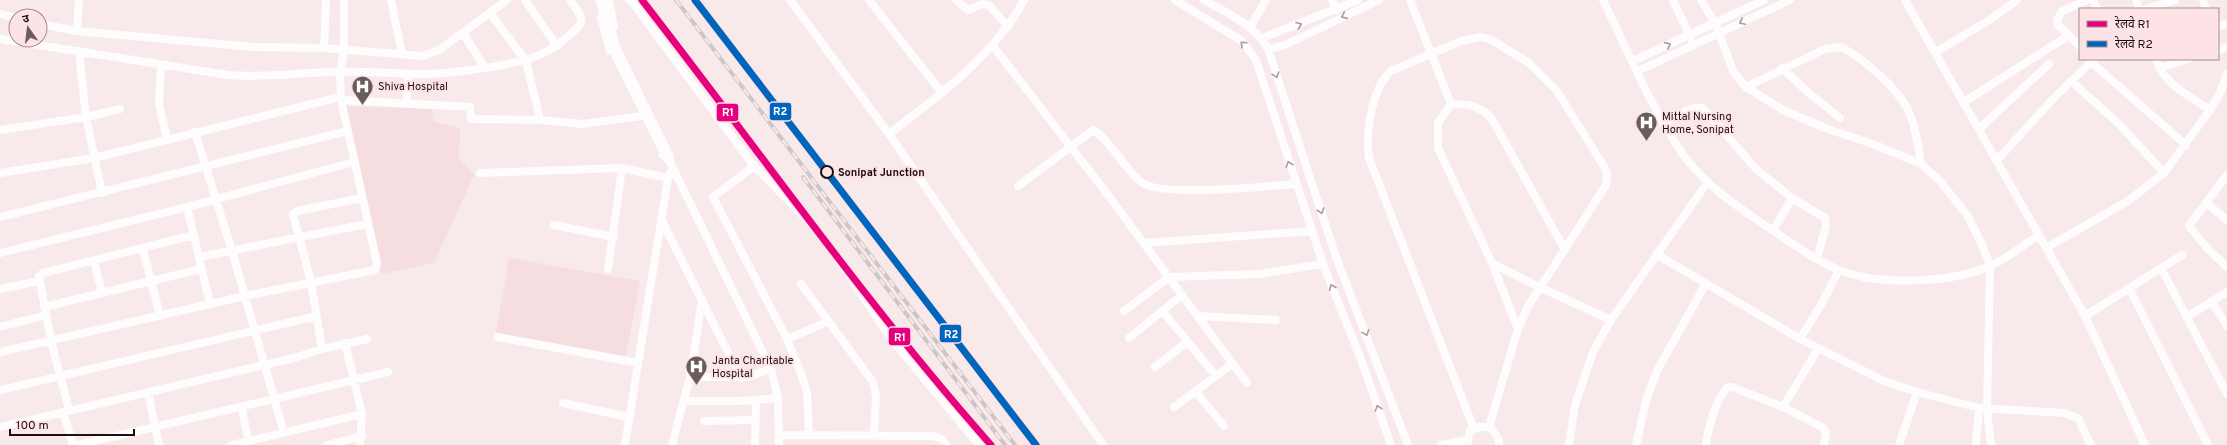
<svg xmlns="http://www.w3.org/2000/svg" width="2227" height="445" font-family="Overpass,'Noto Sans Devanagari',sans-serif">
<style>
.built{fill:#f6dde0}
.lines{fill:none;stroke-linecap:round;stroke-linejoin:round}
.minor{stroke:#fefcfc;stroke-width:8}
.highway{stroke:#fefcfc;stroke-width:12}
.rail-casing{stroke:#cbc7c7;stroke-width:4}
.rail{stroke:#fee3e6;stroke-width:2.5;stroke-dasharray:8;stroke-linecap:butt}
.rail-1-casing{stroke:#fee3e6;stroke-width:10}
.rail-2-casing{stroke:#fee3e6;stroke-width:10}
.rail-1{stroke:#e5007d;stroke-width:7}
.rail-2{stroke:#0065bd;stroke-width:7}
.oneway{stroke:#a49d9e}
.stop-dot{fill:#fee3e6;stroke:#1d0e10;stroke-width:2}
.labels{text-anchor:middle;stroke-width:4;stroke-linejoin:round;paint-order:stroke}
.poi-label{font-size:11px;fill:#1d0e10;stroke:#fee3e6;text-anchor:start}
.stop-label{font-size:11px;font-weight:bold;fill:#1d0e10;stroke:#fee3e6;text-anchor:start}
.line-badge{stroke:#fee3e6;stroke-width:1.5}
.badge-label{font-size:11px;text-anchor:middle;font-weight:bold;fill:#fff}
</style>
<rect width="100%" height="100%" fill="#f8e9eb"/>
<path class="built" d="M344 106 432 109 433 121 460 128 459 158 474 175 434 263 382 274Z
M509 258 640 281 626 356 496 333Z"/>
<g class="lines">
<path class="minor" d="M391 0 402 54
M525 0 557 46
M609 0 614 27
M629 0 633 3 754 166 821 234 892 340 979 445
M790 0 889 134 1103 445
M869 0 942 93
M956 0 968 10 982 4 989 5 1008 27
M1175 0 1242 41 1256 60 1323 264 1362 362 1391 445
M1204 0C1227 13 1255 25 1268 49L1336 257 1408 445
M1332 0 1336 10
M1410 0 1451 104
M1603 0C1628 51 1650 106 1682 153 1705 185 1735 205 1766 226 1790 242 1813 259 1839 270 1878 286 1952 283 1990 266 2007 259 2023 245 2039 235
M1673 0 1691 39
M1701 0 1715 23 1734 73 1746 87 1783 110 1825 128 1873 144 1921 164 1940 181 1967 215 1981 242 1990 266 1987 409 1991 445
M1905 0 2085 316 2145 445
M2093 0 2097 9
M2136 0 2139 9
M2203 0 2206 9
M2146 9 2175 0
M490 13 526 61 540 120
M0 14 16 18
M601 18 610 51
M40 24 77 31 252 47 324 48 423 56 439 50 507 0
M2218 26 2227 24
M1250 27 1266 0
M77 31 79 0
M463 33 485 68
M1262 38 1358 0
M0 39 228 75C265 78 302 72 340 72 368 71 397 74 425 74 448 74 469 70 491 67 520 62 544 58 566 38 586 21 585 21 570 0
M993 46 1108 195 1247 383
M2080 46 2058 25 2057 20 2062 11 2087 0
M324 48 326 0
M1268 49 1285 45 1379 0
M2218 50 2227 47
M79 51 86 117 102 193
M1936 52 1991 19 2017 0
M2156 59C2163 84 2190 96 2210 110
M1633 61 1764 0
M2091 62 2186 145
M161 65 159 104 167 139
M1782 68 1810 94 1840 118
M2160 68 2189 59
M1638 71 1790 0
M2071 81 2119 124 2164 173
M1746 87 1825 49 1841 47C1862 57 1898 89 1908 110 1916 126 1918 147 1921 164
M341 100 470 107 471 119 540 120 583 124 642 116
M407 102 408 74
M1964 102 2068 36
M1451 104 1438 123V148L1492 263 1518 329
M1451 104C1469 104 1480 106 1492 119L1565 250
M1663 124C1674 118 1690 105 1703 108L1756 169 1792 198 1825 218 1826 225 1817 259
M1980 128 2049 64
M0 130 86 117 120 109
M195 132 232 251 284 433
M889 134C941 94 992 58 1024 0
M663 155 668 157 673 168 771 369 778 398 779 445
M1998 159 2053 99 2094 59
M754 166 713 197 787 339 802 376 807 392 809 434
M0 173 94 158 340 97
M480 173 622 168 668 178
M2227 175 2189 226 2207 248 2227 267
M1018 186 1093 130C1107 136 1127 172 1141 182 1160 198 1268 186 1296 184
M2206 203 2227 220
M187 207 210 304
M0 217 347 131
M661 219 741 378
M554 225 614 237
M1773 231 1792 198
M1144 243 1312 231
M2046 248 2128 201 2164 173 2210 110 2220 93 2227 74
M143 249 160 316
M0 253 187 207 354 162
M1656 254 1800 339 1884 381 1917 392 1979 408 2064 413 2078 418 2091 445
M199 257 367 224
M94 261 102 293
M1492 263 1539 287 1611 320
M2161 268 2227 394
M608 269 622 168
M801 284 873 382 876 397 874 435
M2129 288 2208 445
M0 289 39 281
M2212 302 2227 326
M44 307 201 269
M1124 311 1169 277 1259 274 1323 264
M1163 312 1216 376
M1198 316 1276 320
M2085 316 2182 255
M2187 317 2227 292
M0 327 46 315
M498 337 638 363
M1129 338 1182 295
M787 339 827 322
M1800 339 1822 303 1839 270
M345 343 362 414 360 445
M322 349 311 282 293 214 297 211 362 198
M0 352 245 296 375 270 377 263 341 100 340 72 344 50V0
M1155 367 1187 342
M690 377H748L771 369
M0 390 317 316
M148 392 159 445
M1196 392 1224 426
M683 401H742L778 398
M563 403 629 417
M1174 407 1232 364
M1783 407 1818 349
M242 408 249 445
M69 410 51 341 39 276 43 273 194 235
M63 412 73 445
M704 421 755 420
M0 427 294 358 322 349 367 339
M1474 429 1369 158C1365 133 1372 88 1391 71L1461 41 1480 37 1490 39 1529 63 1557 91 1603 165 1607 173 1606 185 1527 308 1518 329 1489 427
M779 435 933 436 942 439 946 445
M78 445 388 372
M232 445 362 414
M327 445 362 436
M625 445 668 178 673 168
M672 445 690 377 702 300
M755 445 756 400
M1441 445 1467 440
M1467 445 1470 431 1479 427H1489L1493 430 1499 440V445
M1569 445 1575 405 1593 352 1611 320 1707 183
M1636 445 1647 397 1658 369 1705 285
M1706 445C1707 431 1717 396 1728 387H1732L1783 407 1822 427 1826 432 1824 445
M1899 445 1917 392
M1976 445 1979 408"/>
<path class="highway" d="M602 0 614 48 668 157"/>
<defs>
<path id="rail" d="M642 0C758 149 866 304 991 445
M676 0 1015 445
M803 177 1005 445"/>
</defs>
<use href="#rail" class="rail-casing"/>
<use href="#rail" class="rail"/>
<defs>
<path id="rail-1" d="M642 0C758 149 866 304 991 445"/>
<path id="rail-2" d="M695 0 1036 445"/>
</defs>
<use href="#rail-1" class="rail-1-casing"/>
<use href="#rail-2" class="rail-2-casing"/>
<use href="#rail-1" class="rail-1"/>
<use href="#rail-2" class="rail-2"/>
</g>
<defs><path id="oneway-chevron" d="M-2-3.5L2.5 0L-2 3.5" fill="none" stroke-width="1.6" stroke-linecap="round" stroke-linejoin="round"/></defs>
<g class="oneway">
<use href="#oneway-chevron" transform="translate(1344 16) rotate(156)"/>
<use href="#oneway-chevron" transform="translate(1742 22) rotate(155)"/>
<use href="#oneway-chevron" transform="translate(1299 25) rotate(-21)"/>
<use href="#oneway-chevron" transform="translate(1243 44) rotate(-137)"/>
<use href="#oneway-chevron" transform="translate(1668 45) rotate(-24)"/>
<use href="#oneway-chevron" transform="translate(1276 75) rotate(72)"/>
<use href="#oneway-chevron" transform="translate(1289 164) rotate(-109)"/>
<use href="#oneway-chevron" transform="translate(1321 211) rotate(72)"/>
<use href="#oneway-chevron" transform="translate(1332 287) rotate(-112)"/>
<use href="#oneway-chevron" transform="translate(1366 333) rotate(69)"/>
<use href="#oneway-chevron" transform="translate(1378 408) rotate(-109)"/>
</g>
<defs>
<symbol id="hospital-pin" viewBox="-11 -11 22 30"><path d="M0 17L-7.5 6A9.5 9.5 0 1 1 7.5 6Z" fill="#6a5b5d" stroke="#fee3e6"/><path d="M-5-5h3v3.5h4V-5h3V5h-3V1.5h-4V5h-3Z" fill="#fff"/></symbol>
</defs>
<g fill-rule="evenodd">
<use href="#hospital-pin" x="350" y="74" width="25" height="34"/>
<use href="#hospital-pin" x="1634" y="110" width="25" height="34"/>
<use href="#hospital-pin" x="684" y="354" width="25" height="34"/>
</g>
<circle class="stop-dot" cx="827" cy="172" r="6"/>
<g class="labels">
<g class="poi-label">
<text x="378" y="90">Shiva Hospital</text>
<text x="1662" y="120">Mittal Nursing<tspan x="1662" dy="13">Home, Sonipat</tspan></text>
<text x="712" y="364">Janta Charitable<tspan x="712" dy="13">Hospital</tspan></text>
</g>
<g class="stop-label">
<text x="838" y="176">Sonipat Junction</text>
</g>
</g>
<g class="line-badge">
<rect x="769" y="102" width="23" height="19" rx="4" fill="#0065bd"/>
<rect x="716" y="103" width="23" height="19" rx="4" fill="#e5007d"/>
<rect x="939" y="324" width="23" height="19" rx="4" fill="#0065bd"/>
<rect x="888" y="327" width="23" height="19" rx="4" fill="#e5007d"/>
</g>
<g class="badge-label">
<text x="780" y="115">R2</text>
<text x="728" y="116">R1</text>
<text x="951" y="338">R2</text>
<text x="900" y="341">R1</text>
</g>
<rect x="2079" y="8" width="140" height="52" fill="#fee3e6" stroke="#a48e90"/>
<rect x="2087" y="21" width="20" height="6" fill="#e5007d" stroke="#a48e90"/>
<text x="2115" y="28" font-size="12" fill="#1d0e10">रेलवे R1</text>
<rect x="2087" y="41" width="20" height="6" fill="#0065bd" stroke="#a48e90"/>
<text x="2115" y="48" font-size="12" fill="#1d0e10">रेलवे R2</text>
<g transform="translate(28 28) rotate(346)"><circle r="19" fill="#fee3e6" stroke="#a48e90"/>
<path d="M0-3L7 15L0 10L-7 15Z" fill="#6a5b5d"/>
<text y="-6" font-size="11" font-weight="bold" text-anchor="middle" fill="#1d0e10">उ</text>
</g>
<path d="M10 429v6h124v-6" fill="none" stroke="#1d0e10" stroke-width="2"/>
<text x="16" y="429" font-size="12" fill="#1d0e10" stroke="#fee3e6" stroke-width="3" paint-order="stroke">100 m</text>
</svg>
